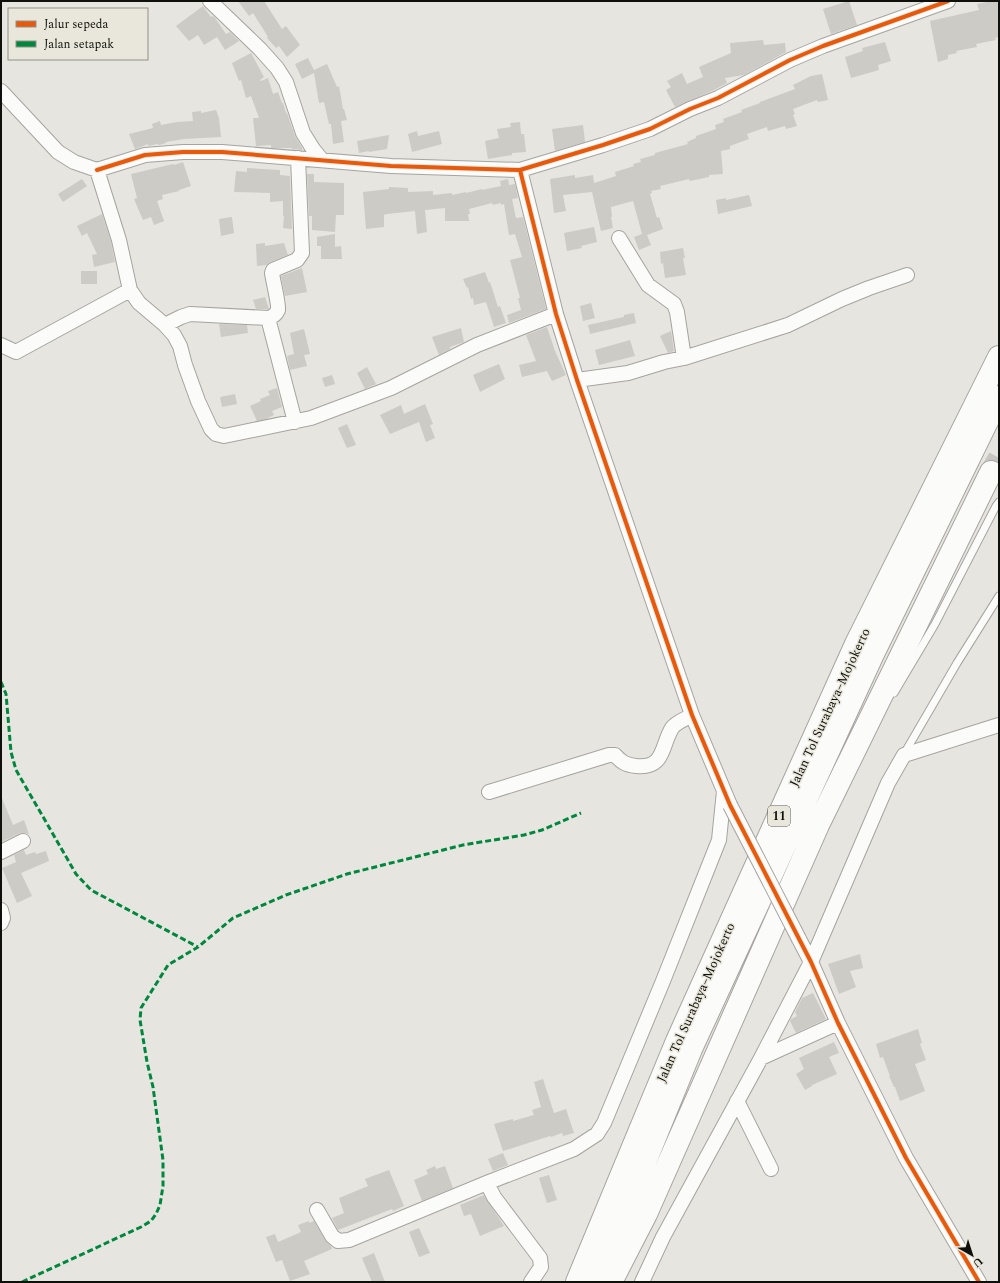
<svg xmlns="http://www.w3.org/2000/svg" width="1000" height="1283" font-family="Spectral,serif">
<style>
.building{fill:#cccbc6}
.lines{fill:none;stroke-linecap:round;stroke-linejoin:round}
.motorway-tunnel{stroke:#c6c5bf;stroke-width:22;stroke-dasharray:22 11;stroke-linecap:butt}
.service-casing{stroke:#a5a4a0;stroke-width:9}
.minor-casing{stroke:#a5a4a0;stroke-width:16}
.motorway-casing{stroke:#a5a4a0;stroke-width:24}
.service{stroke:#fbfbfa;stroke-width:7}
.minor{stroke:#fbfbfa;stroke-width:14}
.motorway{stroke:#fbfbfa;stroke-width:22}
.minor-bridge-casing{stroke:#a5a4a0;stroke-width:16;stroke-linecap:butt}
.minor-bridge{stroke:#fbfbfa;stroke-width:14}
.quiet{stroke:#00873e;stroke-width:3;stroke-dasharray:6 3;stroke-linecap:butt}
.cycleway-casing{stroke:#e9e7dc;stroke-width:6}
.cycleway{stroke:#e8590c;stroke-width:4}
.labels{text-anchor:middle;stroke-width:3;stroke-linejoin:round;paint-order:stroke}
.shield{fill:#e9e7dc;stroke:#50504a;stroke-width:1}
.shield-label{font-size:12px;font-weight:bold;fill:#0f0f0b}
.street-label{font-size:13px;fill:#0f0f0b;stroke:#e9e7dc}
</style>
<rect width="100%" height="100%" fill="#e6e5df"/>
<path class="building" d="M238 1H264L282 29 286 26 300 45 287 57 279 46 276 48 267 38 268 37 265 32 253 13 249 16Z
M849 1 857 25 831 34 823 9Z
M991 1H999V37L995 38 996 40 976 44 977 47 956 51 957 53 948 55V59L938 62 930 21 979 10 977 4Z
M203 6 211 17 213 16 215 18 226 34 230 32 239 41 225 50 217 37 204 45 198 35 189 41 176 26Z
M763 40 764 45 785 43 786 52 744 75 725 78 727 83 714 90 675 107 666 90 671 87 667 81 682 73 687 84 703 77 699 67 731 53 730 43Z
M885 42 891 61 878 65 879 70 851 78 845 57 863 51 862 48Z
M251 53 264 77 260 80 261 81 268 78 273 94 278 92 282 103H283L286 113H287L295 136 302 148V150L292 149V148H271V145L256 146 253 118H259L251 96 246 98 241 80 239 81 232 63Z
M308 58 314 70 327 64 337 87 339 86 343 109H344L347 120 341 121 344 142 333 144 331 124H329L324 102 319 103 314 73 302 79 295 64Z
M822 74 828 100 818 102 817 100 793 109 795 114 793 115 797 126 786 129 785 126 768 131 767 127 747 134 749 139 730 146V149L721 151 723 174 709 175V177L690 181 689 179 660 186 661 189 651 191 652 193 650 194 657 218 659 217 663 229 647 235 651 245 639 250 634 237 642 234 633 201 611 207 612 217H611L613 228 601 231 592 192 563 195 566 211 554 213 550 179 575 175V178L593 175 594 183 616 176 615 172 634 166 633 164 641 162 640 159 655 155V153L688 144 687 142 696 138V136L716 129 715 125 724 122 723 119 742 112 741 110 760 103V102L795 89 793 85 811 76Z
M216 110 219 118 221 137 184 139 166 142V143L159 145 157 144 148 146V144L135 149 129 134 153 128 152 124 160 121 161 125 177 122 193 121 192 112 201 111V113Z
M520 122 521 134H524L526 152 512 153V155L488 159 485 141 499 138 497 129 511 127 510 123Z
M583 125 585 142 555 151 552 129Z
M417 131 418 136 439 131 442 144 412 152 408 134Z
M389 135 387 149 369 152V151L359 153 357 141Z
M183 162 191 186 179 190V191L162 195 163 199 157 201 164 221 154 225 151 217 143 220 134 199 137 198 131 174 173 164 174 165Z
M247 168 280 170V175L290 176 292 229 283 228 284 216H283V201L270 202V193L234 192 236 171 247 172Z
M307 174H314V182L344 183V215H336L335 232 312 230V216H309Z
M82 179 87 186 63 202 58 194Z
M508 179 509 185 515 184 518 198 512 199 516 218 523 217 546 309 509 323 507 315 521 310 518 298H520L510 260 522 257 515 234 509 235 504 204 501 205V203L493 205 492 203 469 209 470 214H468L469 221H445V208L425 210 427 232 417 234 415 211 387 214 384 215V227L366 229 363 192 389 189V187L408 188V192L433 191V195L452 193V195L466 192V193L482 189V190L501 186 500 181Z
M749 195 752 206 718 214 716 200 726 198V200Z
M102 214 111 242 115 262 94 267 92 255 97 254 87 233 82 236 77 226Z
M232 217 234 233 221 236 219 219Z
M594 227 597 242 581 246 582 248 567 251 564 233Z
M335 234V247L341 246 342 259H321V246H317V237Z
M265 243V246L284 243 288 255 270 262 266 265 257 266 256 244Z
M683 248 685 258H683L686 275 665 278 663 263 661 264 660 252Z
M302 268 307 292 285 296 281 276Z
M81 271H97V284H81Z
M485 272 489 283 490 282 498 307 500 306 506 323 494 327 486 302 474 305 473 298 471 299 468 287 467 288 463 279Z
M265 297 269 309H256L253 300Z
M591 303 595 318 583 321 580 306Z
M634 313 636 323 590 334 588 325 624 317V315Z
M219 324 247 325 248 333 221 337Z
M547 327 555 351 566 375 552 381 547 371 522 377 519 365 536 361 526 335Z
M461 328 464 342 450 347V349L439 355 432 337Z
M304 329 310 354 304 355 307 366 290 370 287 356 294 354 290 333Z
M671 331 674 351 668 353 660 336Z
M630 340 635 356 599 365 595 350Z
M499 364 505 379 480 392 473 375Z
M367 367 376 384 365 389 357 373Z
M332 375 335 384 325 387 322 378Z
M277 388 282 407 272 411 274 415 266 419 257 421 250 406 261 401 260 399 270 395 268 391Z
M235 394 237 404 222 407 220 397Z
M425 404 433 424 430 425 435 438 426 442 419 422 390 434 380 415 401 405 404 414Z
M347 424 356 445 347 448 338 428Z
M1 796 13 825 24 820 29 834 24 833H20L1 842Z
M24 850 26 855 35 852 36 854 46 851 49 861 21 873 32 896 17 903 2 868 16 862 14 855Z
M860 954 863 968 850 971 856 987 839 994 828 964Z
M813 993 826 1019 796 1033 790 1021 791 1019 797 1016 795 1012 802 998Z
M918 1029 922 1043 920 1044 926 1060 915 1064 925 1091 900 1101 895 1087H894L889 1076H890L883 1057 880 1058 876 1044Z
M834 1042 839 1053 829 1057 837 1074 812 1085V1086L805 1090 796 1074 804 1069 799 1058Z
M543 1079 554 1113 566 1109 574 1133 563 1136 562 1133 551 1137 550 1136 503 1151 494 1124 513 1119V1121L534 1115 532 1110 541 1107 534 1082Z
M503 1153 508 1165 493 1171 488 1159Z
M435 1166 436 1169 445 1166 453 1188 422 1201 414 1180 428 1174 426 1170Z
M389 1170 404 1206 393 1211 392 1209 338 1230 332 1218 344 1213 339 1198 368 1186 365 1179Z
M549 1175 557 1200 547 1203 539 1178Z
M484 1195 504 1226 480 1236 471 1214 464 1216 460 1205Z
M309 1221V1223L314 1221 325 1240 331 1246 332 1249 304 1261 310 1274 290 1281 282 1260 276 1262 266 1237 275 1234 278 1242 301 1232 298 1225Z
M419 1228 430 1253 419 1257 409 1232Z
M374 1253 385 1282H372L362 1258Z"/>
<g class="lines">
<path class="motorway-tunnel" d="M991 472 999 458"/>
<defs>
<path id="service" d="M894 693 935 624 996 506 999 502
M904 754 957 663 999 596"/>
<path id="minor" d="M210 1 260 49 277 68 286 82 303 133 313 149 322 160
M1 91 58 152 74 162 97 170 119 240 130 290 139 303 165 325 174 335 180 346 185 365 198 401 211 429 216 434 224 436 311 418 391 388 477 345 556 314
M97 170 145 155 183 152H222L391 166 520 170 603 145 650 129 690 109 718 98 790 60 823 46 948 1
M520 170 556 314 577 380 692 715 730 805
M619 238 648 285 674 304 677 312 684 358
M268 318 295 422
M165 325 181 317 190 314 268 318C272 317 276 315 278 310 279 304 273 281 272 273L273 270 297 260 302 253 298 158
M1 345 16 352 130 290
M577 380 628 373 664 362 684 358 788 325 842 299 869 288 907 275
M489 792 609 755H615C621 762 626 765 636 766 665 769 661 746 672 728 676 722 686 719 692 715
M1 852 23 841
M1 910 3 918 1 923
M799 939 811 962 838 1023 906 1158 979 1282
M761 1058 838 1023
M737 1101 771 1169
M317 1210 332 1236 338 1241 349 1240 489 1182
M531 1282 541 1267 540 1258 494 1197 490 1189 489 1182 574 1149 597 1134 604 1123 663 981 719 840 724 791
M642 1282 663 1237 761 1058 811 962 888 783 904 755 999 725"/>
<path id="motorway" d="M577 1282 677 1041 856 644 999 357
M596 1282 691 1049 873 654 999 397
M611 1282 646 1214 818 825 991 472"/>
</defs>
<use href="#service" class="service-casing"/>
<use href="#minor" class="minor-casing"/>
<use href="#motorway" class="motorway-casing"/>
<use href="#service" class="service"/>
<use href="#minor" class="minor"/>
<use href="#motorway" class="motorway"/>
<defs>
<path id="minor-bridge" d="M730 805 799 939"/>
</defs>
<use href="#minor-bridge" class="minor-bridge-casing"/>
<use href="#minor-bridge" class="minor-bridge"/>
<path class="quiet" d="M1 682 6 694 11 752 16 770 76 874 91 890 198 947
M22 1282 141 1227 151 1221 156 1214 160 1205 163 1186V1160L153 1087 147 1062 140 1020 141 1008 168 965 198 947 233 918 286 895 347 874 463 845 524 835 542 830 581 813"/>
<defs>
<path id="cycleway" d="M97 170 145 155 183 152H222L391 166 520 170 603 145 650 129 690 109 718 98 790 60 823 46 948 1
M520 170 556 314 577 380 692 715 730 805 811 962 838 1023 906 1158 979 1282"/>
</defs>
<use href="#cycleway" class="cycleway-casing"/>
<use href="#cycleway" class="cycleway"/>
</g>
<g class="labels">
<rect class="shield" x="768" y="806" width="22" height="20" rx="3"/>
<g class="shield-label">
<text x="779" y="820">11</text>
</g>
<g class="street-label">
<text transform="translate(829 707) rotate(-65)" y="5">Jalan Tol Surabaya–Mojokerto</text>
<text transform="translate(695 1002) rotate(-66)" y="5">Jalan Tol Surabaya–Mojokerto</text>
</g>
</g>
<rect width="1000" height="1283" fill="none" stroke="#0f0f0b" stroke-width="4"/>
<rect x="8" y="8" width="140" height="52" fill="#e9e7dc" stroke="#929188"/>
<rect x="16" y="21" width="20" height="6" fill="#e8590c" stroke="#929188"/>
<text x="44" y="28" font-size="12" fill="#0f0f0b">Jalur sepeda</text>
<rect x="16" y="41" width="20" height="6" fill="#00873e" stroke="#929188"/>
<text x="44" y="48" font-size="12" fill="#0f0f0b">Jalan setapak</text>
<g transform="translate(972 1255) rotate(141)" stroke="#e9e7dc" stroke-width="3" paint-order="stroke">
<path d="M0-3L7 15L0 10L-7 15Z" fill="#0f0f0b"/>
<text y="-6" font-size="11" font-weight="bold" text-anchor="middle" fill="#0f0f0b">U</text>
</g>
</svg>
